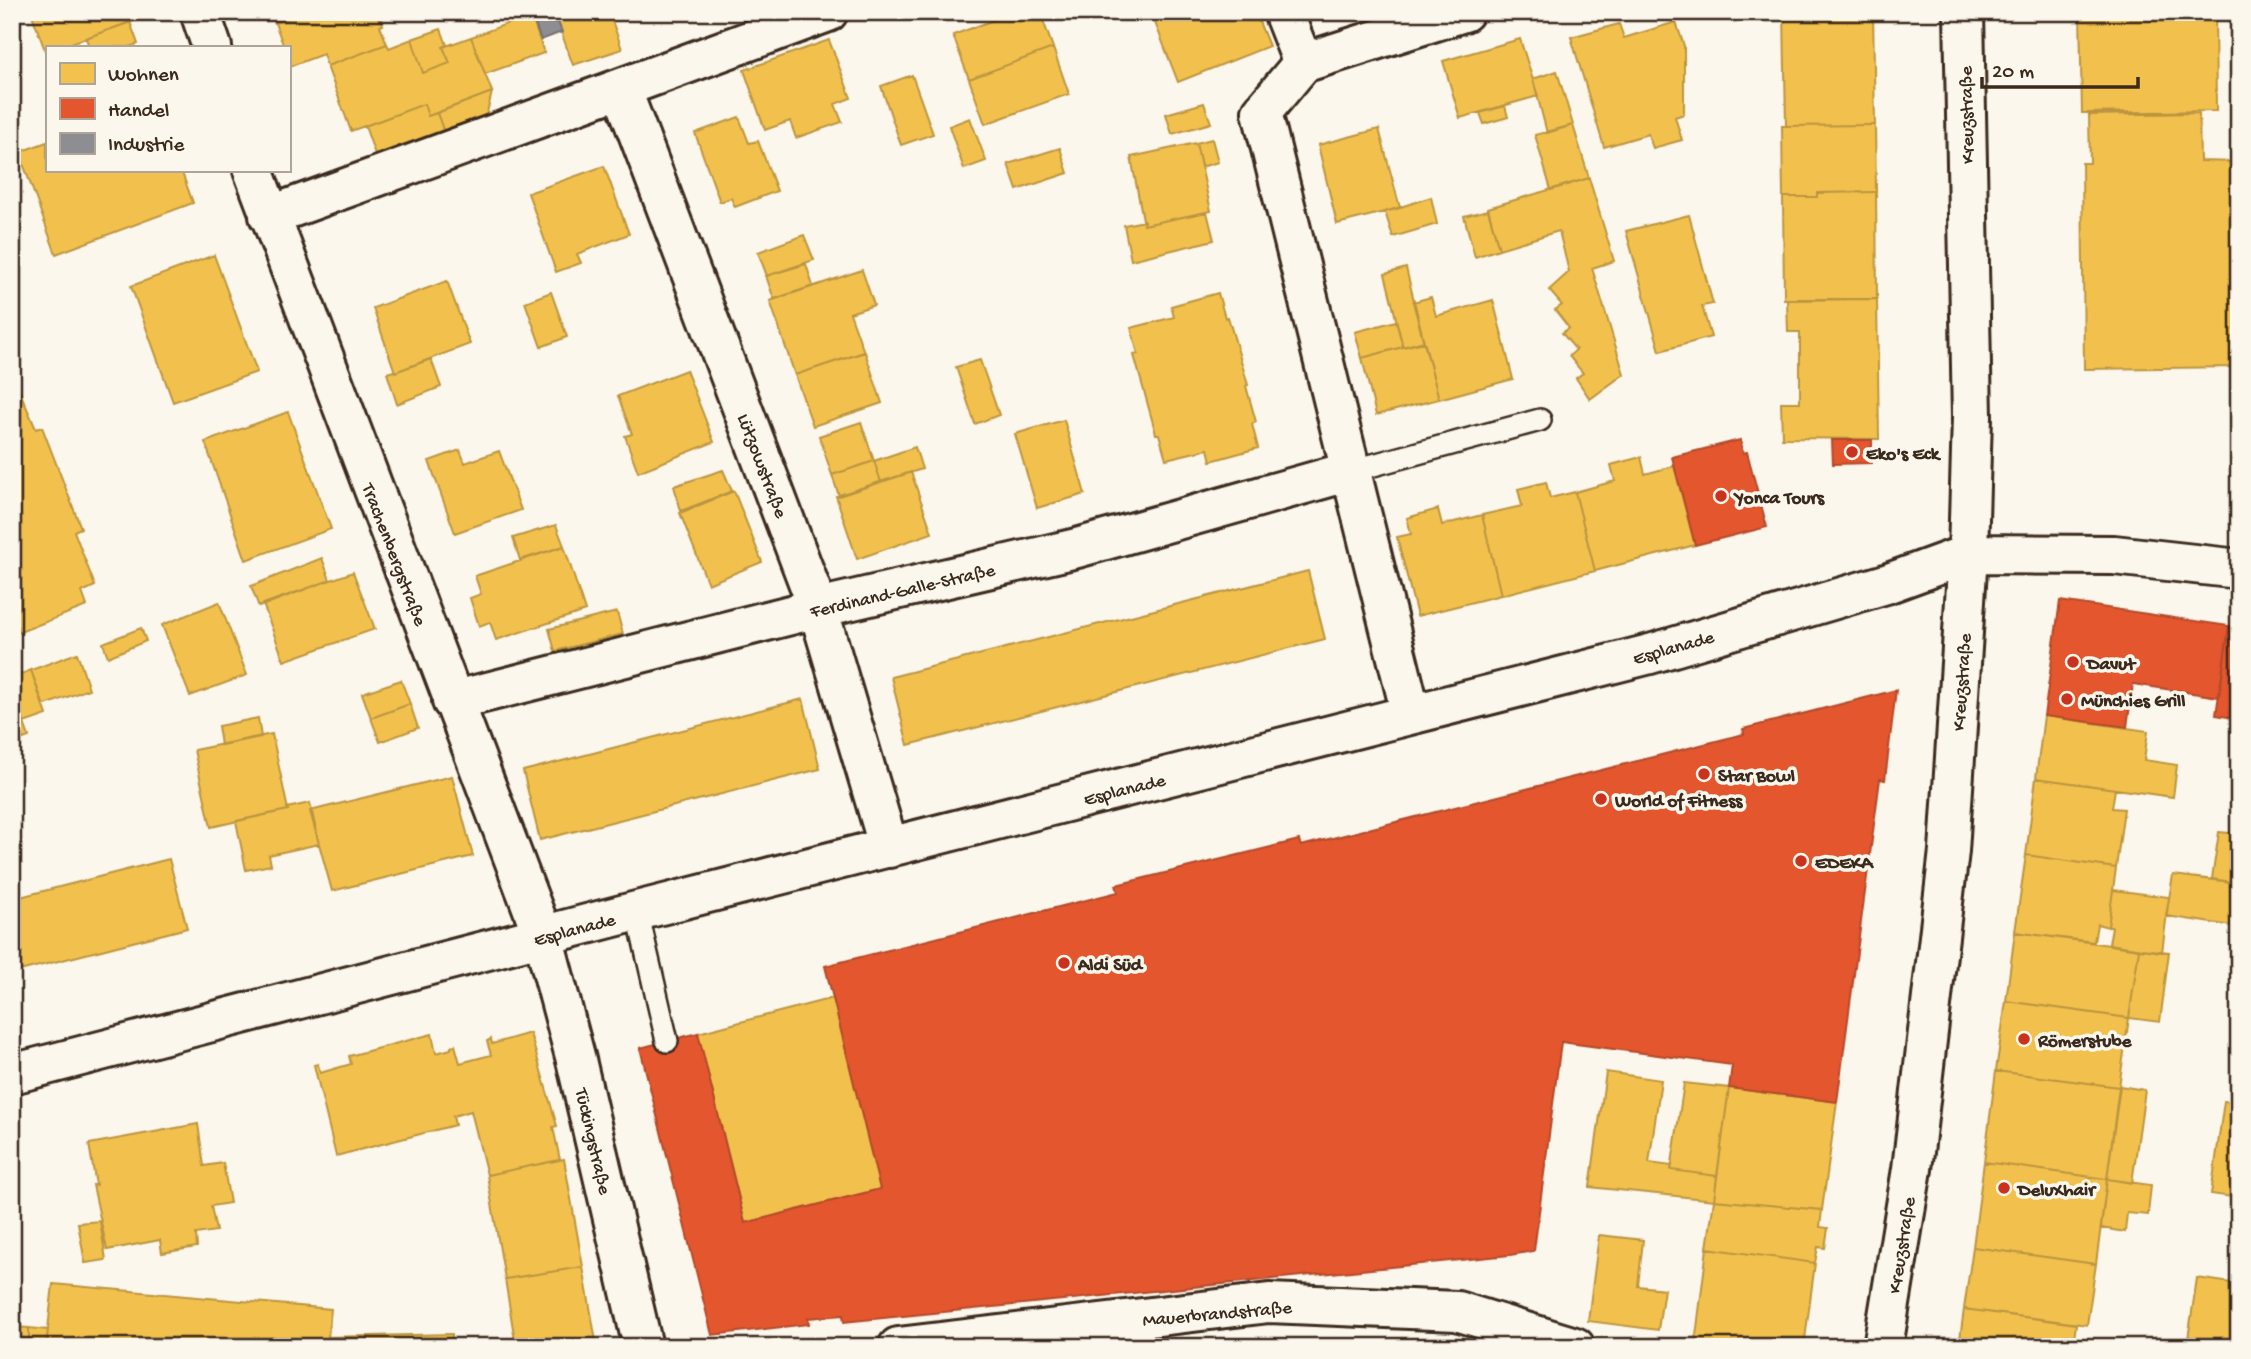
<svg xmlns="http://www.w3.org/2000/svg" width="2251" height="1359" font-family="'Gochi Hand',sans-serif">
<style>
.homes{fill:#f2c14e;stroke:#bb9440;stroke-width:2}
.shops{fill:#e4572e;stroke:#b14a29;stroke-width:2}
.industry{fill:#8d8d92;stroke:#746f6f;stroke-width:2}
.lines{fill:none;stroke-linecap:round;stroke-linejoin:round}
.service-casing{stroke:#3b2a1e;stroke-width:26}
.minor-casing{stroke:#3b2a1e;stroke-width:44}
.service{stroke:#fbf7ec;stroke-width:21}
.minor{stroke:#fbf7ec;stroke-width:38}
.poi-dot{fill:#c8321e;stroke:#fbf7ec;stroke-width:2.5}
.labels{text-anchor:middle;stroke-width:7;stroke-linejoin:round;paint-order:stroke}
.street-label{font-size:19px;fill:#3b2a1e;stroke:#fbf7ec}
.poi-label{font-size:19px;font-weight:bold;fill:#3b2a1e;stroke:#fbf7ec;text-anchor:start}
</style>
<rect width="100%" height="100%" fill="#fbf7ec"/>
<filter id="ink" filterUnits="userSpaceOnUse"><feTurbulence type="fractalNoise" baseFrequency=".0143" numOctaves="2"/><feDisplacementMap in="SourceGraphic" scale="14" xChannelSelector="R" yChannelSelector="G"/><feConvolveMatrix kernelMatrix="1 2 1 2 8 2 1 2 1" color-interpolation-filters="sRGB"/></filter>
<g filter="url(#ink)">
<path class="homes" d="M31 12H147L148 16 60 47H47L46 53Z
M271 12H302L275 23Z
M302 12H391L392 14 381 18 383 25 380 26 387 44 327 66 323 54 291 66 289 47H284L275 23Z
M554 12H609L622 49 573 65Z
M1015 12H1040L1053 48 969 79 953 35Z
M1151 12H1255L1269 46 1178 82Z
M1784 12H1873L1875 125 1786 126Z
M2080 12H2215L2216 111 2082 113Z
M531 15 544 53 485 74 471 37Z
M130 22 138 44 129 47H89L86 38Z
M1676 22 1684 46V114L1675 117 1682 140 1653 148 1648 134 1604 147 1571 37 1619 24 1624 38Z
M441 29 447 45 443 47 450 63 423 73 412 39Z
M471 37 492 92 428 116 424 104 351 131 327 66 387 44 389 48 412 39 423 73 450 63 443 47Z
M1520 39 1538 96 1460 118 1443 61Z
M829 40 851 98 835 104 842 122 796 138 790 121 765 130 744 70Z
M1053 48 1069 94 985 124 969 79Z
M1557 71 1573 125 1547 133 1533 79Z
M912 75 933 134 901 145 881 86Z
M492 92 484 125 446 138 437 113Z
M1204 103 1211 123 1172 134 1166 114Z
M424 104 428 116 437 113 446 138 378 163 365 126Z
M1505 106 1508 117 1484 124 1480 113Z
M2199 113 2200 161 2237 162 2239 367 2084 369 2082 163H2090L2089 115Z
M739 117 749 143 758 141 777 191 735 207 731 198 720 202 695 133Z
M970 118 986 161 964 169 949 126Z
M1573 125 1589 178 1551 190 1535 135Z
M1875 125 1876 192 1817 193V197H1783L1782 126Z
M1379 129 1400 208 1337 224 1318 145Z
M1212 139 1218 162 1201 167 1196 143Z
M47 142V170H181L193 203 56 254 19 152Z
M1196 143 1211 211 1144 225 1131 157Z
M1060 148 1068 173 1017 190 1008 164Z
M604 166 629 234 577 254 581 263 556 272 528 193Z
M1589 178 1614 261 1592 268 1624 374 1590 399 1576 378 1583 373 1569 356 1576 350 1562 333 1569 328 1555 310 1562 305 1549 290 1569 272 1559 231 1499 249 1488 208Z
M1876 192 1877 299H1784L1783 197H1817V193Z
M1431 197 1437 224 1393 237 1385 212Z
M1488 210 1499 249 1475 257 1464 216Z
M1207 212 1214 240 1131 260 1124 225 1144 221V225Z
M1689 215 1713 304 1702 306 1711 337 1660 351 1626 231Z
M804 235 814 260 767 276 758 252Z
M214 255 257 372 173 402 131 286Z
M806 264 813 286 774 299 766 276Z
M1406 268 1424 342 1403 347 1385 274Z
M862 270 874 305 850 313 864 352 795 375 770 301Z
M447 281 470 344 395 372 373 308Z
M551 292 567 337 541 347 525 302Z
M1218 293 1225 318 1228 317 1248 385 1246 386 1256 422 1252 424 1258 448 1211 461 1208 449 1166 459 1159 434H1156L1134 355 1138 354 1131 328 1174 317 1171 306Z
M1431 297 1436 316 1493 300 1513 379 1439 399 1413 302Z
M1877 299 1879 439 1782 438 1781 402H1800V332H1788L1787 300Z
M1396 321 1403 347 1362 358 1355 332Z
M1424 341 1439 399 1376 415 1362 358Z
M865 352 882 403 813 426 795 375Z
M431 359 441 387 397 404 387 373 394 371 395 372Z
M980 360 999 415 975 424 956 367Z
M686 370 714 442 638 472 625 436 632 434 618 396Z
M12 374 36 429 42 427 81 528 74 531 95 586 82 592 87 606 12 635Z
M288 412 331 529 246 560 205 442Z
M1064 420 1085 494 1037 508 1015 434Z
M861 422 874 461 832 475 819 436Z
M915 447 922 469 881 482 874 461Z
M460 450 465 463 499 451 521 510 455 533 429 461Z
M1641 457 1645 474 1674 466 1695 545 1595 571 1575 492 1615 481 1611 465Z
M874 461 881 482 839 496 832 475Z
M723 470 732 491 681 511 674 486Z
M911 472 932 533 857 559 836 496Z
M1546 482 1550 498 1575 492 1595 571 1501 595 1482 515 1522 506 1518 489Z
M734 491 762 562 708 584 680 513Z
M1438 509 1442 525 1482 515 1501 595 1417 616 1397 537 1411 534 1407 518Z
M556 525 564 546 520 560 513 538Z
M564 546 585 611 496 640 490 622 479 626 470 598 481 594 475 576Z
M322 558 330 580 259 607 251 586Z
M1308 571 1325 639 908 745 891 677Z
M353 572 375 629 284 661 263 604Z
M219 602 247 675 190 696 162 625Z
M617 612 623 634 555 651 549 629Z
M141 628 146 641 108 657 103 643Z
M77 653 89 689 43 706 31 670Z
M31 670 47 715 24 723 12 689V678Z
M401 680 410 704 371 718 362 693Z
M12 689 29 737 12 743Z
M803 699 820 769 540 840 523 771Z
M410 704 418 728 380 742 371 718Z
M2044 716 2148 731 2144 760 2177 765 2173 797 2036 778Z
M258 718 261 737 221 745 218 726Z
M272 734 288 810 211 827 194 750Z
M452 776 473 856 332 891 310 811Z
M2036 778 2115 789 2112 808 2124 809 2116 868 2026 855Z
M310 803 319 844 269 855 271 865 246 870 236 821 288 810 287 808Z
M2219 832 2239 834V883L2212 879Z
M2026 855 2116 868 2108 927 2097 924 2094 942 2015 932Z
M169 859 187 928 12 973V899Z
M2173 875 2239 883V927L2166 916Z
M2113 890 2169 897 2162 952 2109 944 2112 927H2108Z
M2015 932 2139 949 2129 1018 2006 1001Z
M2139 949 2169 952 2160 1022 2129 1018Z
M833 998 880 1189 745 1223 698 1033Z
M2006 1001 2129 1018 2119 1087 1996 1071Z
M530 1033 557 1126 553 1127 560 1160 487 1175 471 1111 453 1116 455 1125 336 1156 314 1065 318 1064 320 1073 351 1064 349 1056 432 1034 436 1053 451 1049V1047L455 1045 460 1063 491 1055 487 1041 491 1039 492 1044Z
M1996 1071 2119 1087 2107 1179 1984 1162Z
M1606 1072 1661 1080 1649 1163 1672 1166 1671 1170 1717 1176 1714 1200 1590 1187Z
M1684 1083 1729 1088 1717 1176 1671 1170Z
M2120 1086 2145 1090 2132 1183 2107 1179Z
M1729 1088 1837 1102 1822 1210 1714 1200Z
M2224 1101 2239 1103V1198L2211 1194Z
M198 1124 204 1166 223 1163 230 1203 211 1206 216 1231 196 1234 197 1247 162 1253 160 1240 107 1250 93 1185H96L89 1144Z
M564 1159 583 1267 505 1279 487 1175Z
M1984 1162 2107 1179 2096 1264 1973 1247Z
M2107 1179 2151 1185 2148 1215 2127 1213 2125 1232 2101 1228Z
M1714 1200 1822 1210 1820 1227 1828 1228 1825 1248 1818 1247 1815 1263 1707 1248Z
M100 1221 106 1260 85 1263 78 1223Z
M1599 1235 1643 1240 1638 1286 1664 1289 1658 1330 1588 1321Z
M1973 1247 2096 1264 2087 1325 1964 1309Z
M1707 1248 1815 1263 1804 1347H1712L1695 1344Z
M583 1267 597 1347H516L505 1279Z
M2197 1278 2239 1284V1346L2188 1339Z
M53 1284 331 1309 327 1347H46Z
M1964 1309 2076 1324 2073 1347H1959Z
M12 1327 29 1328V1347H12Z
M29 1328 48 1330 46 1347H29Z
M452 1334V1347H327L328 1337Z
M1345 1340 1462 1345V1347H1345Z
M1345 1342V1347H1272V1346Z"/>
<path class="shops" d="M1740 440 1743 453 1747 452 1767 527 1695 545 1672 457Z
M1832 440H1872V463L1833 464Z
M2060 601 2229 626 2219 697 2133 684 2127 727 2044 716Z
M2229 626 2239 627V719L2216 715Z
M1896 690 1885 780 1880 779 1837 1102 1729 1088 1732 1065 1561 1042 1534 1251 1510 1255 844 1322 843 1315 808 1318 809 1324 712 1335 640 1048 698 1033 745 1223 880 1189 825 966 1118 892 1116 885 1299 840 1301 846 1744 734 1743 729Z"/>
<path class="industry" d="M530 12H554L562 32 541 40Z"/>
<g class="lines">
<defs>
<path id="service" d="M1351 471 1540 420
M637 911 667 1041"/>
<path id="minor" d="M200 12 212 47
M828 12 621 88 818 608 889 848
M1283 12 1303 63
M253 170 543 936 576 1060 643 1347
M269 216 621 88
M452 701 818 608 1077 548 1351 471
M1411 714 1262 112 1303 63 1464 12
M12 1074 637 911 1650 654 1886 584 1968 554 2114 555 2239 569
M898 1347 1269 1303 1457 1311 1575 1347
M1883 1347 1912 1169 1949 851 1968 554 1972 417 1964 12"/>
</defs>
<use href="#service" class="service-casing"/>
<use href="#minor" class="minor-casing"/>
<use href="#service" class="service"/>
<use href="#minor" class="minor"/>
</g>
</g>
<g class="poi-dot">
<circle cx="1852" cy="452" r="7"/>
<circle cx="1721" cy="496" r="7"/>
<circle cx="2073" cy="662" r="7"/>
<circle cx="2067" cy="699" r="7"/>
<circle cx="1704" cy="774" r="7"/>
<circle cx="1601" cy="799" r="7"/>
<circle cx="1801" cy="861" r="7"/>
<circle cx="1064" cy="963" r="7"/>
<circle cx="2024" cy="1039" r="7"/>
<circle cx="2004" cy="1188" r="7"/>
</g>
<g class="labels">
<g class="street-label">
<text transform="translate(1965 115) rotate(-91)" y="7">Kreuzstraße</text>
<text transform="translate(764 465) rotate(69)" y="7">Lützowstraße</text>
<text transform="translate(396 554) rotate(69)" y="7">Trachenbergstraße</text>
<text transform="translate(902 589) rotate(-13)" y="7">Ferdinand-Galle-Straße</text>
<text transform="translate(1673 646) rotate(-16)" y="7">Esplanade</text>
<text transform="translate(1960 682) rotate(-86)" y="7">Kreuzstraße</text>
<text transform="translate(1124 788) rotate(-14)" y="7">Esplanade</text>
<text transform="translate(574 928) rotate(-15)" y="7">Esplanade</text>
<text transform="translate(595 1141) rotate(77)" y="7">Tückingstraße</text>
<text transform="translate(1900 1245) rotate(-81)" y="7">Kreuzstraße</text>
<text transform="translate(1217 1312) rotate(-5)" y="7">Mauerbrandstraße</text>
</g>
<g class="poi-label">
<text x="1866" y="459">Eko's Eck</text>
<text x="1735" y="503">Yonca Tours</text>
<text x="2087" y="669">Davut</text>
<text x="2081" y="706">Münchies Grill</text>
<text x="1718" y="781">Star Bowl</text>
<text x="1615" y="806">World of Fitness</text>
<text x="1815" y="868">EDEKA</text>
<text x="1078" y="970">Aldi Süd</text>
<text x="2038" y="1046">Römerstube</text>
<text x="2018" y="1195">DeluXhair</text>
</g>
</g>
<rect width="2251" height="1359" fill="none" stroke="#fbf7ec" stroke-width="42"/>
<rect x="21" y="21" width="2209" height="1317" fill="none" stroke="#3b2a1e" stroke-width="2.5" filter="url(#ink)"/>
<rect x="46" y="46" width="245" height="126" fill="#fbf7ec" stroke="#aea59a" stroke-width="2"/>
<rect x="60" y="63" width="35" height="21" fill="#f2c14e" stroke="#aea59a" stroke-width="2"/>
<text x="108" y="80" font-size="21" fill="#3b2a1e">Wohnen</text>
<rect x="60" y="98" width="35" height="21" fill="#e4572e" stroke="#aea59a" stroke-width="2"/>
<text x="108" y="116" font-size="21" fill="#3b2a1e">Handel</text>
<rect x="60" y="133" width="35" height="21" fill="#8d8d92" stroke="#aea59a" stroke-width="2"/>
<text x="108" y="150" font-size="21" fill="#3b2a1e">Industrie</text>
<path d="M1982 77v10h156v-10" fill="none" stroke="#3b2a1e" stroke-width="3.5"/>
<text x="1992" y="77" font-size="21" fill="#3b2a1e" stroke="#fbf7ec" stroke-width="5" paint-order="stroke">20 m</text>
</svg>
